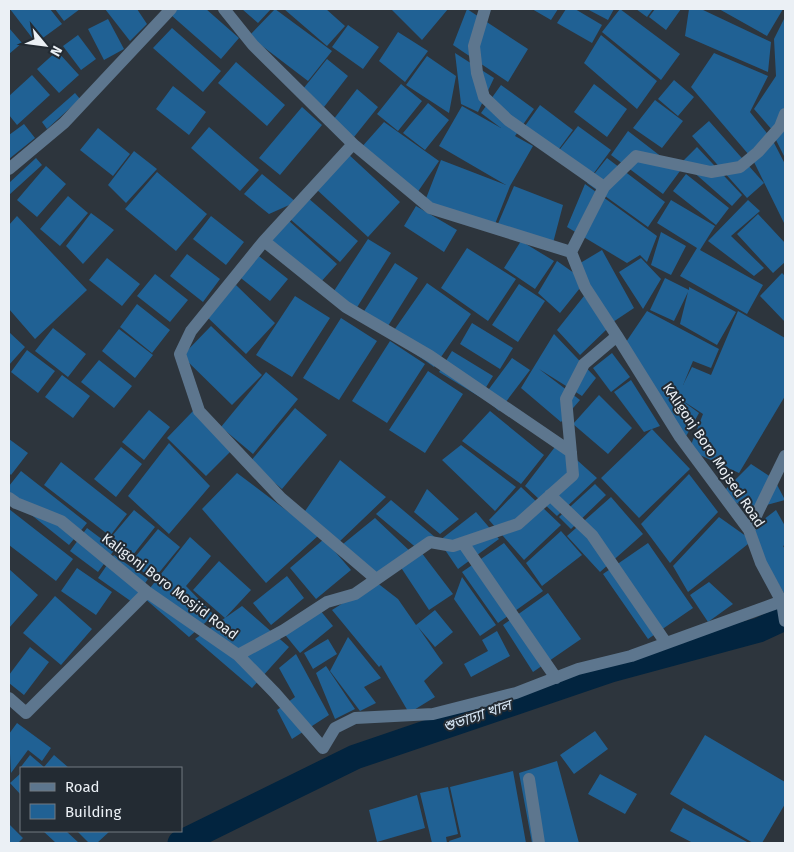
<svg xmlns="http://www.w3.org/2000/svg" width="794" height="852" font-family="'Fira Sans','Noto Sans Bengali',sans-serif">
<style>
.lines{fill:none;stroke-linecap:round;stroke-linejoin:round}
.canal{stroke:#02243f;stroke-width:25}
.building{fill:#206194}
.minor{stroke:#5d768e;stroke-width:12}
.labels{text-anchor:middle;stroke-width:4;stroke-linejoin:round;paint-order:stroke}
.street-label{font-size:14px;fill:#ebf0f5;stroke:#232b33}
.water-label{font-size:15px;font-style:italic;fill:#d4e4f3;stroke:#232b33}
</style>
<rect width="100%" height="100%" fill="#2d353d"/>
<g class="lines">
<path class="canal" d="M180 843 355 757 611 670 759 630 785 618"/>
</g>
<path class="building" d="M10 9H50L62 24 36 43Z
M55 9H80L64 21Z
M105 9H137L147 24 130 41Z
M177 9H206L239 38 221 59 171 15Z
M242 9H271L258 23Z
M275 9 332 51 308 81 249 36Z
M284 9H326L345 26 327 46Z
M391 9H448L422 40Z
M467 9 528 49 508 82 453 45Z
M532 9H558L551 20Z
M566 9H575L602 25 592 43 557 23Z
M587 9H614L608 20Z
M620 9 680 54 661 80 602 32Z
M636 9H653L647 17Z
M655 9H681L666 30 649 17Z
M689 9H701L771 42 768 72 685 36Z
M719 9H783L767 36Z
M785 17V117L773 131 754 109 776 76 774 39Z
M108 19 124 49 104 60 88 29Z
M348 25 379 47 363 69 332 47Z
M9 28 22 43 9 54Z
M172 28 221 71 203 92 153 48Z
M398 32 428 51 405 82 379 61Z
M78 35 96 59 81 70 63 46Z
M601 35 657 81 637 109 584 63Z
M57 51 79 75 59 93 37 69Z
M455 53 494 78 478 112 461 104Z
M714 53 768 76 750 112 770 137 749 155 691 87Z
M427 56 456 76 449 113 406 85Z
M327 59 348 76 324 107 303 89Z
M236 62 285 105 267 126 218 83Z
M32 75 50 95 17 125 9 115V96Z
M674 80 694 97 678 116 658 99Z
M401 84 422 101 398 131 377 114Z
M594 84 627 109 607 137 574 112Z
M501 85 534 109 515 136 533 146 510 186 495 224 425 201 441 160 506 185 439 146 462 106 501 128 481 113Z
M173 86 206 112 189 135 156 109Z
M357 89 378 107 354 137 333 120Z
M75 93 80 99 47 129 42 122Z
M655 100 683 121 662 148 633 128Z
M428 103 449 120 425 150 403 133Z
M540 105 573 130 553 157 520 133Z
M302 107 322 125 280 175 259 158Z
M709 121 764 183 747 198 692 136Z
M384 122 439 161 417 193 360 149Z
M24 124 35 138 9 159V135Z
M578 126 611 150 591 177 557 153Z
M209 127 259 170 240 191 191 148Z
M98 128 130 154 113 176 80 150Z
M785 129V158L775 138Z
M628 131 680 171 663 194 611 155Z
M773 141 785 164V225L752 158Z
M697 147 742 195 732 206 682 162Z
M134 151 157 169 126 203 108 185Z
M347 153 400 202 368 237 315 188Z
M36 158 42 165 9 195V183Z
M607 158 665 202 648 227 587 183Z
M46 166 66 184 37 217 17 200Z
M157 172 207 214 176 251 125 209Z
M262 174 296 202 269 214 244 194Z
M686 174 729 208 716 225 673 191Z
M585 184 657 236 647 262 640 255 627 263 567 227Z
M514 186 563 205 553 243 497 226Z
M68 196 88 213 60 246 40 229Z
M308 198 358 241 340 262 290 219Z
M671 200 715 226 700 250 763 285 747 314 680 276 697 248 657 223Z
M748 200 760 211 731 236 764 268 754 276 708 241Z
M416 206 457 230 444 252 404 226Z
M91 213 114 230 83 264 66 246Z
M758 214 785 243V262L773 273 737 234Z
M17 216 87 290 35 339 9 309V225Z
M211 216 244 242 226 265 193 239Z
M288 220 337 264 319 284 270 241Z
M661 232 686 246 671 275 651 265Z
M368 239 391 253 356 309 332 294Z
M521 241 554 261 535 289 504 268Z
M467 248 516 279 488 321 441 288Z
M602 250 634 308 613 322 577 265Z
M255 253 288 279 270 301 237 275Z
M187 254 220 279 203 302 170 276Z
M107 258 140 284 122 306 89 280Z
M641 258 661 279 643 309 619 272Z
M557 261 574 273 580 288 560 313 538 293Z
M395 263 418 278 383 334 359 319Z
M782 273 785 276V322L760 296Z
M155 274 188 300 170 322 137 296Z
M665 278 689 290V287L736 312 717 345 680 324 688 292 674 321 650 310Z
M427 283 471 314 434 367 390 336Z
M519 284 545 301 518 342 492 325Z
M236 285 275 323 246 354 206 316Z
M295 296 330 318 292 377 256 355Z
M584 296 607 329 580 355 557 330Z
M137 304 170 330 152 353 120 327Z
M647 311 719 349 711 368 693 361 683 385 692 367 711 375 738 311 785 338V396L739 473 689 450 703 414 677 397 699 413 684 440 626 342Z
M341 318 377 341 339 400 303 378Z
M472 323 513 348 500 369 460 344Z
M211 326 262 375 232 405 182 356Z
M53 328 86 354 68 377 35 351Z
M119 329 153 355 135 378 102 351Z
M9 332 25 347 9 365Z
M554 334 596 378 582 396 539 369 580 400 561 422 521 388Z
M390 341 425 364 387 423 352 401Z
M27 350 55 371 38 393 11 372Z
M452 351 493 376 480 397 439 372Z
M612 353 630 377 611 392 593 368Z
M512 358 530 370 499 411 483 397Z
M99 360 132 386 114 408 81 382Z
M428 371 463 394 425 453 389 430Z
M266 372 298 399 253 454 221 427Z
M62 375 90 396 73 418 45 397Z
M631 380 660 426 644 432 614 392Z
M599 395 632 428 608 454 573 424Z
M295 408 327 435 282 489 250 462Z
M149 410 170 427 144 460 122 442Z
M193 411 233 449 206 476 167 438Z
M490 411 544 455 521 484 462 441Z
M652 429 690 469 639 518 601 478Z
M9 439 28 453 11 475 9 473Z
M169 443 210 486 169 534 128 496Z
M558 443 597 478 557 516 525 486Z
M461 445 516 487 495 511 442 460Z
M121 447 142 464 116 497 94 479Z
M340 460 386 497 338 543 303 514Z
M61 462 127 514 110 536 44 485Z
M751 464 774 479 785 500 752 509 734 502 724 491Z
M21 471 87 523 69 545 9 497V486Z
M237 473 319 535 266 583 202 509Z
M689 474 718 512 670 563 641 524Z
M595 484 606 495 571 529 559 517Z
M521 487 561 525 524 560 489 520Z
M427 489 459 519 440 534 414 512Z
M611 497 643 534 600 572 567 536Z
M391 500 436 538 419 550 376 514Z
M9 509 73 559 56 581 9 545Z
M134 510 155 527 129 560 107 542Z
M776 510 785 526V545L783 546 785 549V595L753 540 688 592 673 566 719 517 750 539 745 534Z
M476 512 499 539 458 569 439 541Z
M375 518 413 554 381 579 343 544Z
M87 528 115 549 98 572 70 551Z
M158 529 180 547 153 580 131 562Z
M561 531 582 555 542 586 526 563Z
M190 537 211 556 186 586 214 615 189 637 143 597Z
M324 539 351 570 316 599 290 568Z
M504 543 543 591 498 623 462 572Z
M648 543 693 608 648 639 603 574Z
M421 552 453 594 429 610 400 566Z
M114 555 148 579 132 602 98 578Z
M219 561 251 590 225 618 193 590Z
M77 568 112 592 96 615 61 591Z
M9 569 38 595 9 628Z
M287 576 304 598 271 625 253 603Z
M462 577 496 625 480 636 454 599Z
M376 582 398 599 416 625 435 610 453 632 435 647 418 627 443 663 424 681 435 697 409 713 381 665 379 667 332 610Z
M709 582 733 604 708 622 690 595Z
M548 593 581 639 533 672 503 625Z
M55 596 92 629 61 665 23 633Z
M315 604 333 626 300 653 282 631Z
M242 606 289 647 252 688 195 639Z
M497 631 510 656 471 677 464 664 488 651 482 640Z
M348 637 381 678 364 687 376 703 360 711 330 671Z
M328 639 337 654 313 669 304 653Z
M30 647 49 662 24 695 9 683V675Z
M296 654 329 715 292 739 277 710 295 697 279 668Z
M326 666 355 709 335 719 316 673Z
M17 723 51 748 42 761 28 750 11 773 9 734Z
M595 731 608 749 574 774 560 755Z
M705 735 785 782V804L762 843H753L670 794Z
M30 755 44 767 54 755 69 768H20Z
M557 761 579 843H532L519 773Z
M513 771 526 843H450L449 841 461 837 450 787Z
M21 773V795L10 783Z
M600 774 637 794 625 814 588 794Z
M448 787 458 834 446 837 447 843H432L420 793Z
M417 795 425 828 377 842 369 810Z
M683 808 749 843H693L670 831Z
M9 824 23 838 18 843H9Z
M43 831H66L79 843H56Z
M77 831H110L97 843H89Z"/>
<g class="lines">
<path class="minor" d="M224 9 253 45 353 144 430 208 571 252
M485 9 474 46 477 73 484 97 508 120 604 187
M353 144 264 241 191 331 180 354 199 411 281 498 376 579
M9 169 64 123 171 9
M264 241 346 307 430 356 571 452
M617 336 585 287 571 252 604 187 636 156 711 172 740 167 758 152 780 127 785 114
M550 495 592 535 666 643
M9 498 16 503 61 521 147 592 238 655 275 693 323 748 335 728 355 718 433 714 516 693 578 669 631 656 785 600
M749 530 785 456
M463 543 556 678
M238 655 284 630 327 602 355 594 430 542 453 546 518 524 573 475 566 399 584 364 617 336 680 437 749 530 761 563 782 602 785 621
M9 698 26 713 147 592
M529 779 539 843"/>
</g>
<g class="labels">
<g class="street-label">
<text transform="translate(714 455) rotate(56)" y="5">KAligonj Boro Mojsed Road</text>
<text transform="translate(170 586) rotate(37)" y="5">Kaligonj Boro Mosjid Road</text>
</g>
<g class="water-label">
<text transform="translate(477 716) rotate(-19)" y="5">শুভাঢ্যা খাল</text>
</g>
</g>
<rect width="794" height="852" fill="none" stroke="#ebf0f5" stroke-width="20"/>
<rect x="20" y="767" width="162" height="65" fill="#232b33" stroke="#737a81"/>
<rect x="30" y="783" width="25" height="8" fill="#5d768e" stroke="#737a81"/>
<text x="65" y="792" font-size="15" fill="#ebf0f5">Road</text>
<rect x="30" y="804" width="25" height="15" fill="#206194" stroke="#737a81"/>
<text x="65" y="817" font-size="15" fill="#ebf0f5">Building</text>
<g transform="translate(45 45) rotate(119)" stroke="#232b33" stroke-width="4" paint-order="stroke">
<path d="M0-4L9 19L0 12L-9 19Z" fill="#ebf0f5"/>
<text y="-8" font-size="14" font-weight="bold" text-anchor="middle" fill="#ebf0f5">N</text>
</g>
</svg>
